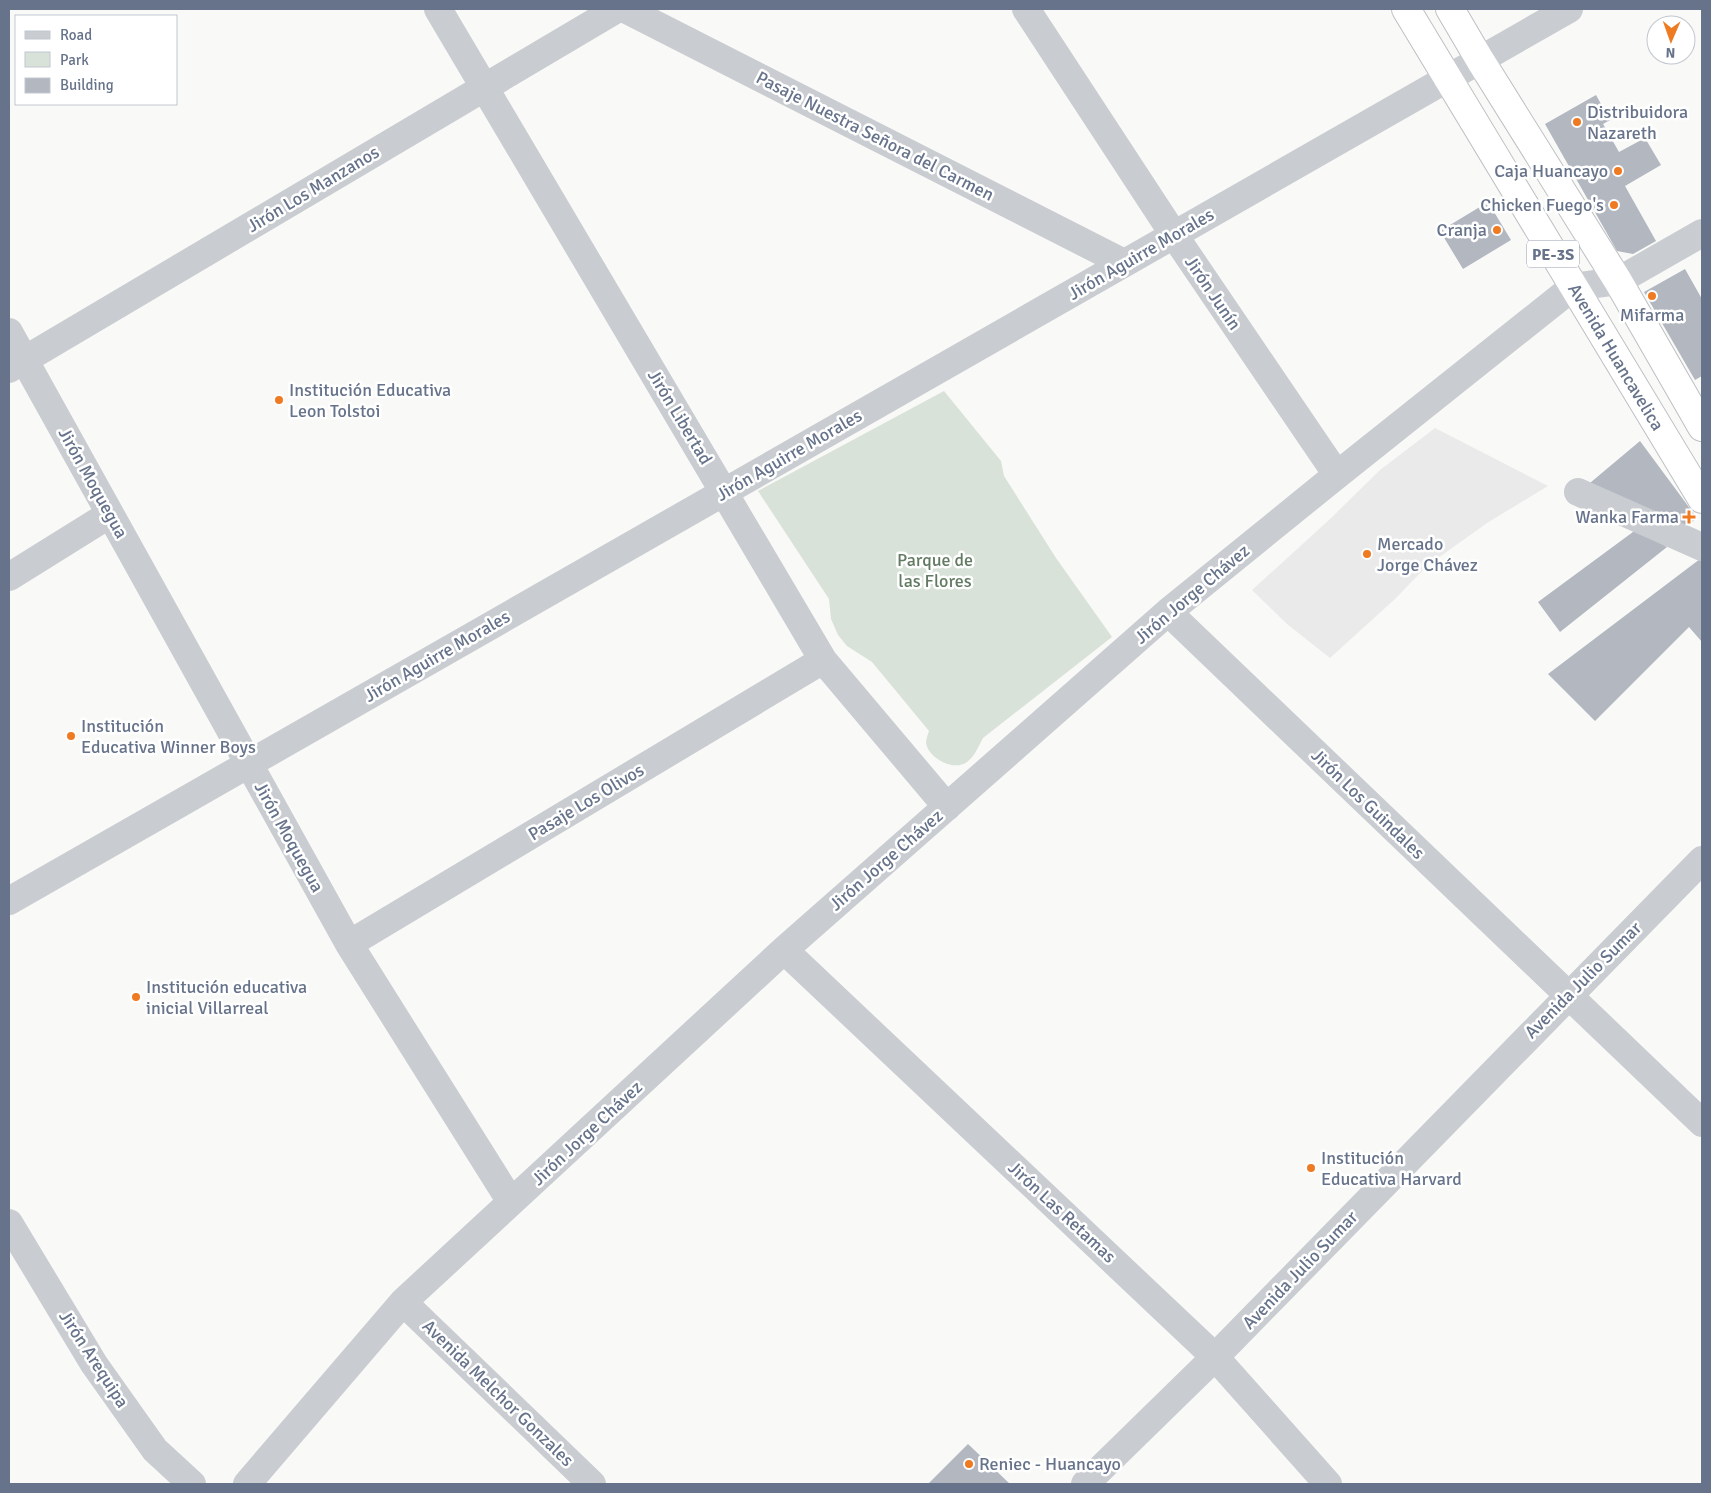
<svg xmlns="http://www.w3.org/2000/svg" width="1711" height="1493" font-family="Signika,sans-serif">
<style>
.built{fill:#eaeaea}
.green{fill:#d9e2d8}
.building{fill:#b2b7c0}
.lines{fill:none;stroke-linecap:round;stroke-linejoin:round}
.highway-casing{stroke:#bdbfc3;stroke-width:30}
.minor{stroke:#c9ccd0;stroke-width:28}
.highway{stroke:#fff;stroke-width:28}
.poi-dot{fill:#ee7a22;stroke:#fff;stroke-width:2}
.labels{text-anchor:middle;stroke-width:5;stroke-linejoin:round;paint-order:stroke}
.shield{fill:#fff;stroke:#949dad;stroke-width:1}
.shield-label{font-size:16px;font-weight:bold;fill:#66738a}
.poi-label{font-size:18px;fill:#66738a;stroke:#fff;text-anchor:start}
.street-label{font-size:18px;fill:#66738a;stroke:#fff}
.park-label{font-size:18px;fill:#627a62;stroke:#fff}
</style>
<rect width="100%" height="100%" fill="#f9f9f7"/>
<path class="built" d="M1435 428 1548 486 1487 523 1427 566 1395 599 1330 658 1287 624 1252 590 1329 520 1380 470Z"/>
<path class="green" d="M944 391 1001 461 1004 476 1056 558 1112 637 983 738C978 747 975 756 967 762 954 772 928 758 926 743 926 739 928 734 929 731L872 662 847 646 838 635 831 619 829 599 758 491Z"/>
<path class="building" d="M1596 95 1610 120 1603 124 1619 152 1645 138 1661 165 1625 186 1656 241 1633 254 1617 251 1545 124Z
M1488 202 1511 240 1463 269 1440 231Z
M1685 269 1702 299V376L1695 380 1644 292Z
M1640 441 1697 518 1678 534 1584 488Z
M1637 529 1667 547 1560 632 1538 602Z
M1700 559 1702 561V642L1689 627 1595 721 1548 674Z
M968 1444 1010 1484H928Z"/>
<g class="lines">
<defs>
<path id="highway" d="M1406 9 1702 499
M1450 9 1480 60 1618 281 1702 427"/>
</defs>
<use href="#highway" class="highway-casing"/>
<path class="minor" d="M438 9 823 660 947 807
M625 9 1124 263
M1026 9 1174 235 1337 475
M9 332 349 944 511 1202
M9 369 617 9
M1578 492 1702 547
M9 577 110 514
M1168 612 1702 1123
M9 901 1569 9
M349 944 823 660
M784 950 1215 1357 1328 1484
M9 1223 94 1364 155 1450 192 1484
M403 1302 592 1484
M247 1484 403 1302 784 950 1168 612 1337 475 1573 287 1618 281 1702 233
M1085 1484 1215 1357 1702 860"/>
<use href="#highway" class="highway"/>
</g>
<g class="poi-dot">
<circle cx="1577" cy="122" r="5"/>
<circle cx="1618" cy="171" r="5"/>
<circle cx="1614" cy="205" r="5"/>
<circle cx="1497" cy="230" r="5"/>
<circle cx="1652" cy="296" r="5"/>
<circle cx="279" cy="400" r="5"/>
<path d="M1686.5 509.5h5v5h5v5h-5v5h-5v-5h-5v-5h5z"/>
<circle cx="1367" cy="554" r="5"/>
<circle cx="71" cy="736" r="5"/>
<circle cx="136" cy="997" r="5"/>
<circle cx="1311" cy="1168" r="5"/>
<circle cx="969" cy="1464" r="5"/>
</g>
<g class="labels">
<rect class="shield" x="1527" y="240.5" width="52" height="27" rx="4"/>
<g class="shield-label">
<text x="1553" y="260">PE-3S</text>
</g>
<g class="poi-label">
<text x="1587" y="118">Distribuidora<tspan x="1587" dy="21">Nazareth</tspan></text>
<text x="1608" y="177" text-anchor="end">Caja Huancayo</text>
<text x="1604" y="211" text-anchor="end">Chicken Fuego's</text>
<text x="1487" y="236" text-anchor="end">Cranja</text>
<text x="1652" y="321" text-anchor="middle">Mifarma</text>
<text x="289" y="396">Institución Educativa<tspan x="289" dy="21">Leon Tolstoi</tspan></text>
<text x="1679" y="523" text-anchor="end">Wanka Farma</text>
<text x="1377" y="550">Mercado<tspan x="1377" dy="21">Jorge Chávez</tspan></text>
<text x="81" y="732">Institución<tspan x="81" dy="21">Educativa Winner Boys</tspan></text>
<text x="146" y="993">Institución educativa<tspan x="146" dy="21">inicial Villarreal</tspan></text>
<text x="1321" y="1164">Institución<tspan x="1321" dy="21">Educativa Harvard</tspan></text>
<text x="979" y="1470">Reniec - Huancayo</text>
</g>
<g class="street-label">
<text transform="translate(875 136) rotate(27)" y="6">Pasaje Nuestra Señora del Carmen</text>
<text transform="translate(313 189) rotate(-31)" y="6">Jirón Los Manzanos</text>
<text transform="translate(1141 254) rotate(-30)" y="6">Jirón Aguirre Morales</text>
<text transform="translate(1213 293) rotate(56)" y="6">Jirón Junín</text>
<text transform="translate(1616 357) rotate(59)" y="6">Avenida Huancavelica</text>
<text transform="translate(680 417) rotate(59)" y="6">Jirón Libertad</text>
<text transform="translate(789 455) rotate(-30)" y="6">Jirón Aguirre Morales</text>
<text transform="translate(93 483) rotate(61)" y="6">Jirón Moquegua</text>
<text transform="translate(1192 594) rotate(-40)" y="6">Jirón Jorge Chávez</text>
<text transform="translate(437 656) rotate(-30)" y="6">Jirón Aguirre Morales</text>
<text transform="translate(586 802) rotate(-31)" y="6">Pasaje Los Olivos</text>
<text transform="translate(1368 804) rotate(44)" y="6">Jirón Los Guindales</text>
<text transform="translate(289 837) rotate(61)" y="6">Jirón Moquegua</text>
<text transform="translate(886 860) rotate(-41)" y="6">Jirón Jorge Chávez</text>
<text transform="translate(1583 980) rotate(-45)" y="6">Avenida Julio Sumar</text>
<text transform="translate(587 1133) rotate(-43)" y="6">Jirón Jorge Chávez</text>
<text transform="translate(1062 1212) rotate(43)" y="6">Jirón Las Retamas</text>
<text transform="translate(1300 1270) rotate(-46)" y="6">Avenida Julio Sumar</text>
<text transform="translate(94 1359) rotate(57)" y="6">Jirón Arequipa</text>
<text transform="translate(498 1393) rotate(44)" y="6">Avenida Melchor Gonzales</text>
</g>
<g class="park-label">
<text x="935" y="566">Parque de<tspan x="935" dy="21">las Flores</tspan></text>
</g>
</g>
<rect width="1711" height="1493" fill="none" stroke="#66738a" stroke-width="20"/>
<rect x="15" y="15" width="162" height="90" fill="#ffffff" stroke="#c2c7d0"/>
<rect x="25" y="31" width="25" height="8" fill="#c9ccd0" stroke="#c2c7d0"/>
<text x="60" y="40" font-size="15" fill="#66738a">Road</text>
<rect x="25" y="52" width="25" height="15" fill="#d9e2d8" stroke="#c2c7d0"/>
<text x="60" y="65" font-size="15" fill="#66738a">Park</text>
<rect x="25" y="78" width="25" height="15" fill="#b2b7c0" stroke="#c2c7d0"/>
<text x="60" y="90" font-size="15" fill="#66738a">Building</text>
<g transform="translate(1671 40) rotate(182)"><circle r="24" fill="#ffffff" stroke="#c2c7d0"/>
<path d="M0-4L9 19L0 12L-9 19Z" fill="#ee7a22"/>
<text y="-8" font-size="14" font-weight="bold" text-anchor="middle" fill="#66738a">N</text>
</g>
</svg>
